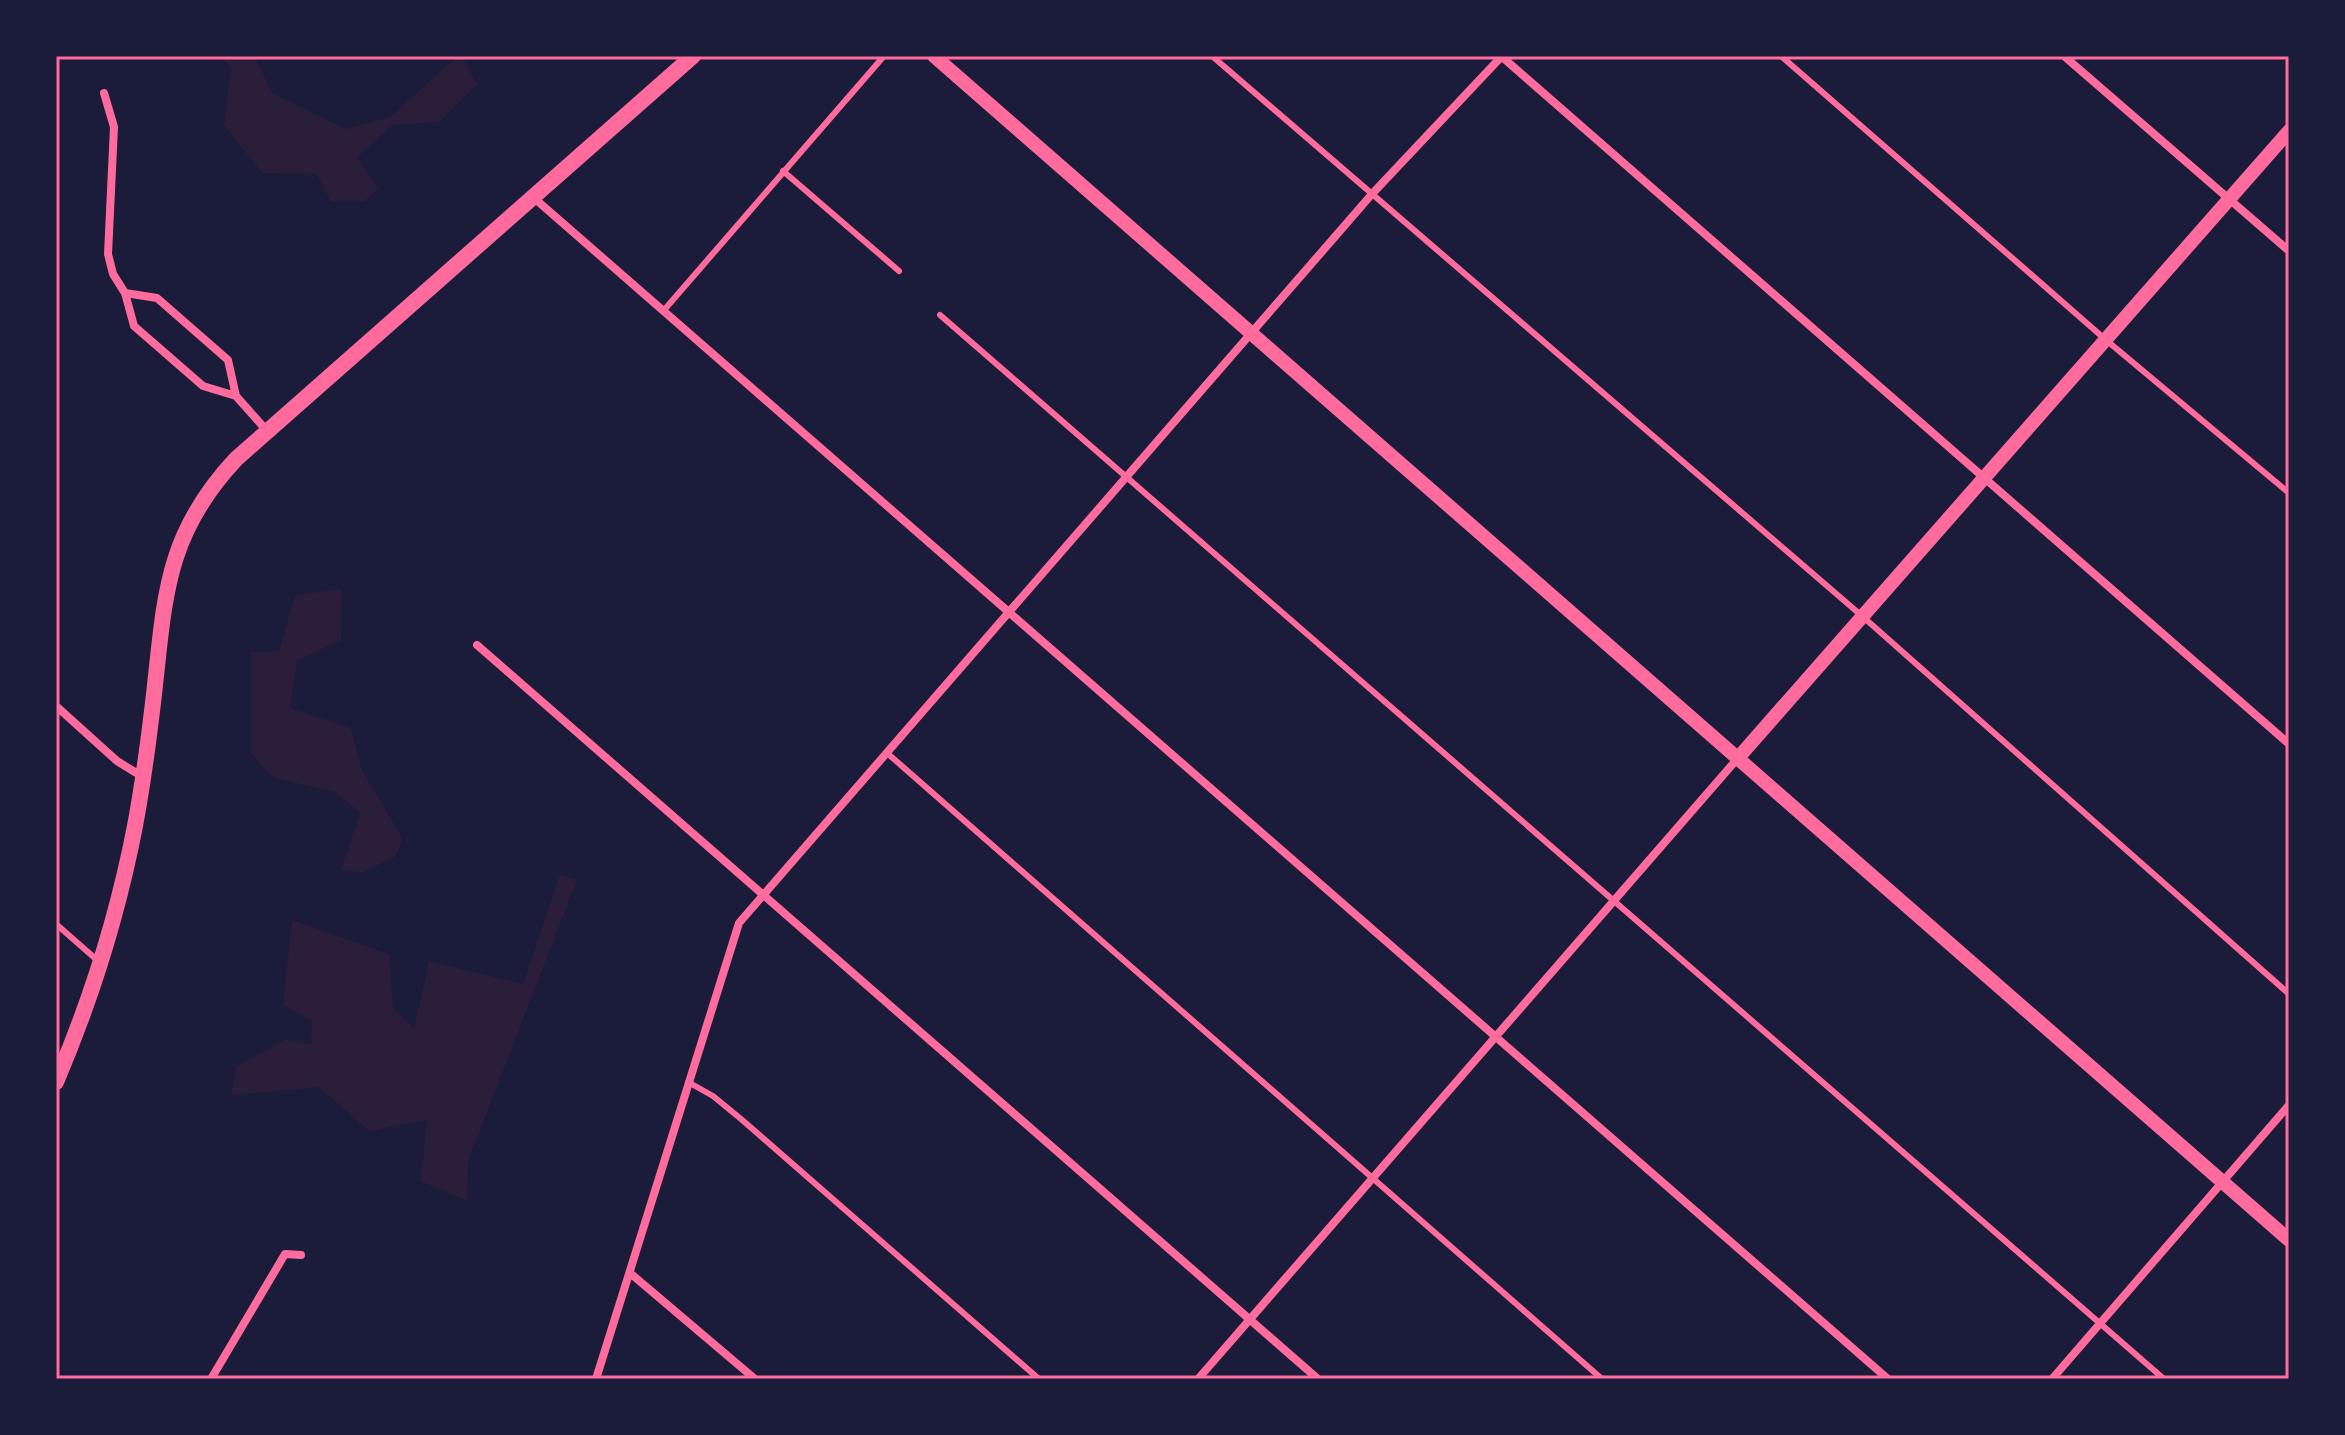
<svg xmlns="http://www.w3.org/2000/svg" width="2345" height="1435" font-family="Rubik,sans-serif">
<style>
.green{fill:#2a1e3b}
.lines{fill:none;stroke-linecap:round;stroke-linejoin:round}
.service{stroke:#ff6b9d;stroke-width:6}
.minor{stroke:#ff6b9d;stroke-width:8}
.tertiary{stroke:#ff6b9d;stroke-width:14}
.secondary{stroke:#ff6b9d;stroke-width:16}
.neatline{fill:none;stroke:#ff6b9d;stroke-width:3}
</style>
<rect width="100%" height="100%" fill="#1b1b3a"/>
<path class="green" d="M219 56H255L271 92 346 129 390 117 458 56H462L477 85 439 122 393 125 357 157 378 188 365 201H331L316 174 262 173 224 125 231 68Z
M342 589 341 640 297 661 290 708 351 728 362 771 403 839 395 857 362 873 341 869 360 813 335 792 274 778 251 753V652L279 651 295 595Z
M560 874 577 880 468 1161 467 1201 420 1181 427 1120 369 1131 319 1087 231 1095 236 1067 285 1039 311 1044 312 1021 283 1005 292 920 389 954 393 1008 414 1029 429 961 523 984Z"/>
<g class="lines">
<path class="service" d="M1212 56 1862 616 2289 994
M1781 56 2106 340 2289 493
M783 171 899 271
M665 309 884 56
M940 315 2164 1379
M887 753 1602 1379
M56 924 97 960
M688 1082 713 1096 741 1119 1039 1379"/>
<path class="minor" d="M1501 56 2289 744
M2064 56 2289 251
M104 93 114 127 108 254 113 274 125 293 134 326 203 386 236 396 268 432
M534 198 1888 1379
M125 293 157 298 228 360 236 396
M477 645 1318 1379
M56 706 117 761 143 777
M630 1273 755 1379
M211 1379 285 1254 301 1255
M596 1379 739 923 1372 194 1502 56
M1198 1379 1738 758
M2052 1379 2289 1105"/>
<path class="tertiary" d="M934 56 2289 1240
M1738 758 2289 131"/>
<path class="secondary" d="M56 1082C91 1000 118 914 135 826 143 783 149 738 154 694 165 597 165 535 236 459L693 56"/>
</g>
<rect width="2345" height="1435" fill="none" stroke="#1b1b3a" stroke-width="116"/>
<rect x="58" y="58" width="2229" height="1319" class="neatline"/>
</svg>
